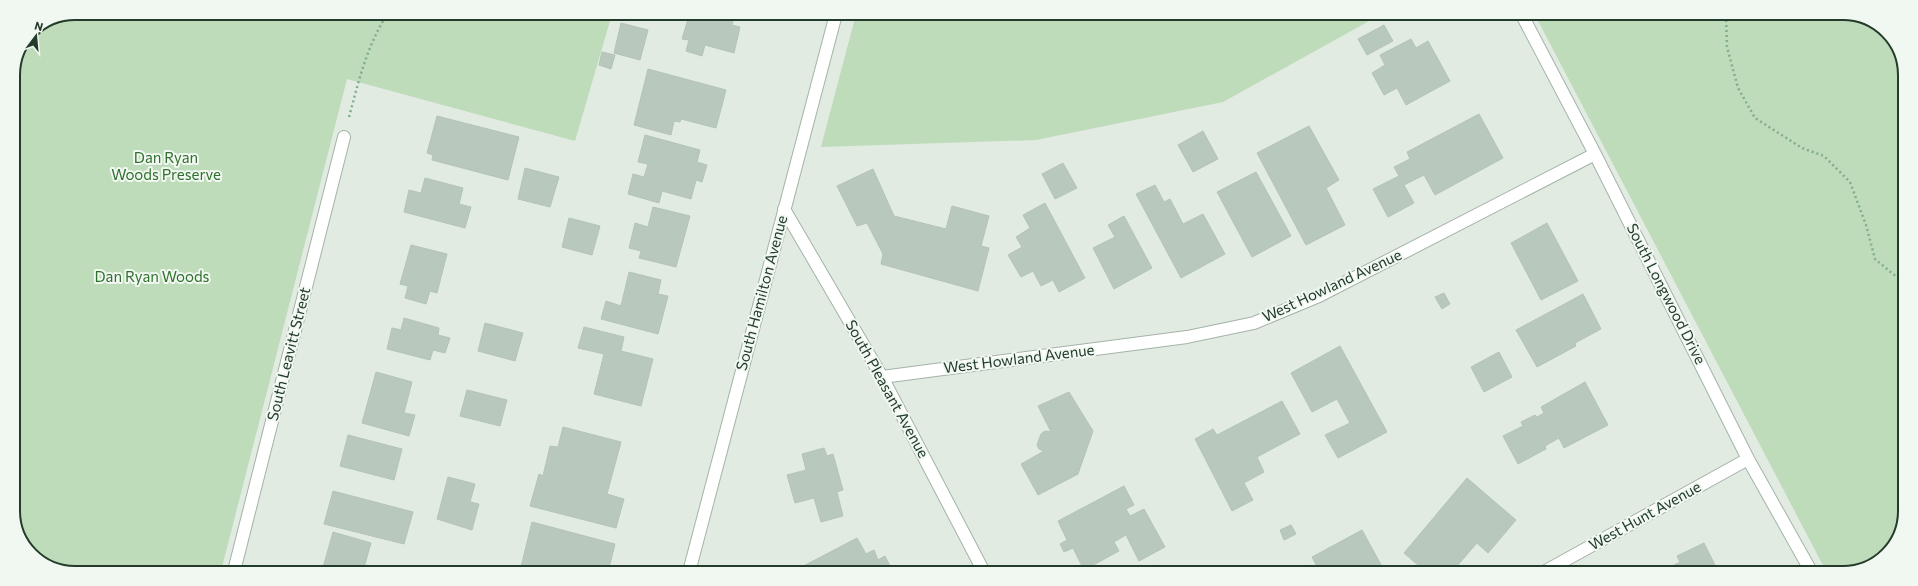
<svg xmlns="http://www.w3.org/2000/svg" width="1918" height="586" font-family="Commissioner,sans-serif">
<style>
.green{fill:#bedbba}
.building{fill:#b9c8bd;stroke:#b3c4b6}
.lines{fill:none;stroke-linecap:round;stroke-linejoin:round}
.minor-casing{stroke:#a4b3a7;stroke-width:14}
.path{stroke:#82ad8e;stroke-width:2.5;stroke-dasharray:2 3;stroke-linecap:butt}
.minor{stroke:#fff;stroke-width:12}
.labels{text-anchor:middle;stroke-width:4;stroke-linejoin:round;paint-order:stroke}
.park-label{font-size:15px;fill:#2f702d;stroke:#f1f7f1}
.street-label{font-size:15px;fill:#223b2a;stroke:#f1f7f1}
.rim{fill:none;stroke:#223b2a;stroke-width:2}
</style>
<rect width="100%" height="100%" fill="#e1ebe2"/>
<path class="green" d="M75 13 612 14 575 141 347 79 221 571H58L26 549 13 516V74L31 31Z
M856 14 1380 15 1223 102 1036 140 821 147Z
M1535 15H1860L1892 37 1905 70 1903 528 1881 560 1844 573H1827Z"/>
<path class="building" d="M681 14H735L732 25 740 27 734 53 705 45 702 56 686 51 689 40 682 39 689 16Z
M621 23 648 30 640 60 614 53Z
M1384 25 1393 41 1367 55 1358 39Z
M1411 39 1416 48 1428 41 1450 81 1406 105 1397 88 1384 95 1372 73 1385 65 1380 55Z
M602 52 615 55 611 69 599 65Z
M648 69 726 90 716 128 681 119 680 122 674 121 671 135 634 125Z
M1479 114 1503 158 1435 195 1424 175 1404 185 1414 203 1388 217 1373 189 1399 176 1394 167 1410 159 1407 152Z
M437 116 519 137 508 180 432 160 433 155 427 153Z
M1309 126 1339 180 1326 188 1345 225 1306 245 1257 153Z
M1203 131 1218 159 1193 172 1178 145Z
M645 135 700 150 697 162 707 165 702 182 696 180 691 199 662 191 659 203 628 194 633 174 644 177 648 164 638 162Z
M1063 163 1077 188 1055 199 1042 174Z
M525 168 559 177 550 207 518 199Z
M873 169 894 216 946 229 952 206 989 216 981 246 989 248 978 291 881 264 883 254 867 223 857 226 837 186Z
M1256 172 1291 236 1252 257 1217 192Z
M425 178 463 188 459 204 471 207 465 228 404 212 409 190 421 193Z
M1155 185 1164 202 1170 199 1183 224 1203 214 1225 254 1181 278 1136 194Z
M1045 203 1085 278 1059 292 1053 280 1041 286 1033 271 1021 277 1008 255 1022 247 1016 237 1030 228 1023 215Z
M653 207 690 216 676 267 639 258 641 251 629 248 635 223 648 227Z
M1124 216 1152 268 1114 289 1093 248 1115 237 1108 225Z
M569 218 600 226 592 255 562 247Z
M1547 223 1578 281 1541 300 1511 243Z
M411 245 447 254 437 293 430 291 426 304 405 298 408 286 400 284Z
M629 272 661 280 658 294 668 296 658 334 601 319 606 301 621 306Z
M1444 293 1450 304 1442 309 1435 297Z
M1583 294 1601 329 1575 343 1576 346 1537 367 1516 330Z
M404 318 439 328 438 335 450 338 445 353 433 350 430 360 387 349 392 328 401 330Z
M485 323 523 333 515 361 478 351Z
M584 327 624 337 621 351 653 359 641 406 594 394 604 354 578 348Z
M1340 346 1387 432 1338 458 1325 435 1350 423 1337 399 1312 412 1291 373Z
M1499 352 1512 377 1484 392 1471 367Z
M376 372 412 382 404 413 415 415 409 436 362 423Z
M1585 382 1608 425 1564 448 1559 438 1545 446 1546 449 1518 464 1503 436 1523 426 1521 422 1535 415 1537 417 1544 413 1541 407Z
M467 390 507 400 500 426 460 416Z
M1069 392 1093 431 1078 474 1038 495 1021 464 1044 451 1039 449 1037 445 1041 434 1045 431 1051 432 1038 406Z
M1282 401 1300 434 1257 457 1264 472 1244 483 1253 500 1232 511 1195 439 1213 429 1217 435Z
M563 427 621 442 607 494 624 499 616 528 530 506 539 474 543 476 550 446 558 447Z
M348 435 402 449 394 480 340 466Z
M824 448 827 456 833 454 843 490 837 492 843 516 821 522 814 498 795 503 787 475 806 470 802 454Z
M448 477 475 484 470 502 479 504 472 530 437 519Z
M1467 478 1516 520 1488 553 1477 543 1451 573 1426 572 1404 553Z
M1124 486 1134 505 1126 509 1130 516 1144 509 1165 547 1139 561 1126 535 1114 542 1119 551 1084 570 1073 548 1064 552 1060 544 1067 540 1058 521Z
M333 491 413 512 404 544 324 524Z
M532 522 615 544 608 572 520 571Z
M1291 525 1296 534 1284 540 1280 530Z
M1362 530 1385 572H1320L1312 557Z
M333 532 371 543 363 571H322Z
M857 538 866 554 874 550 878 560 885 556 893 572H792Z
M1704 543 1719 573H1659L1680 562 1677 556Z
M1155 565 1159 572H1141Z
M1309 565 1313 572H1295Z"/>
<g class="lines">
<defs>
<path id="minor" d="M1522 15 1595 154 1748 459 1812 573
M784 209 882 377 984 572
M882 377 1187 337 1254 323 1319 296 1595 154
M234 571 344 137
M689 572 836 14
M1542 573 1748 459"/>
</defs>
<use href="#minor" class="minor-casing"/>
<path class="path" d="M1726 15 1727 47 1738 88 1755 118 1802 148 1824 156 1850 182 1866 225 1875 259 1904 283
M349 117C359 80 367 45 388 13
M25 546 66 571"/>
<use href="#minor" class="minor"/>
</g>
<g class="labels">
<g class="park-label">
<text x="166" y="163">Dan Ryan<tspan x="166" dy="17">Woods Preserve</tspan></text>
<text x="152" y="282">Dan Ryan Woods</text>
</g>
<g class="street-label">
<text transform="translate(1332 286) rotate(-25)" y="5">West Howland Avenue</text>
<text transform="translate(762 293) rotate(-75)" y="5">South Hamilton Avenue</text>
<text transform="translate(1666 294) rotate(63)" y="5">South Longwood Drive</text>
<text transform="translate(289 354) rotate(-76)" y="5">South Leavitt Street</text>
<text transform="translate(1019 359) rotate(-7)" y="5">West Howland Avenue</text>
<text transform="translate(887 389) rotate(61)" y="5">South Pleasant Avenue</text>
<text transform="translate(1645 516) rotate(-29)" y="5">West Hunt Avenue</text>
</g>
</g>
<path d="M0 0H1918V586H0ZM75 20H1843A55 55 0 0 1 1898 75V511A55 55 0 0 1 1843 566H75A55 55 0 0 1 20 511V75A55 55 0 0 1 75 20Z" fill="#f1f7f1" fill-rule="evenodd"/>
<path class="rim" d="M75 20H1843A55 55 0 0 1 1898 75V511A55 55 0 0 1 1843 566H75A55 55 0 0 1 20 511V75A55 55 0 0 1 75 20Z"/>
<g transform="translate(36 36) rotate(16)" stroke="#f1f7f1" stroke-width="3" paint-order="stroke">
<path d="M0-3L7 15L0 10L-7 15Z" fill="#223b2a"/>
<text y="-6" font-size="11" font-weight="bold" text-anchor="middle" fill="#223b2a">N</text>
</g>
</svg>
